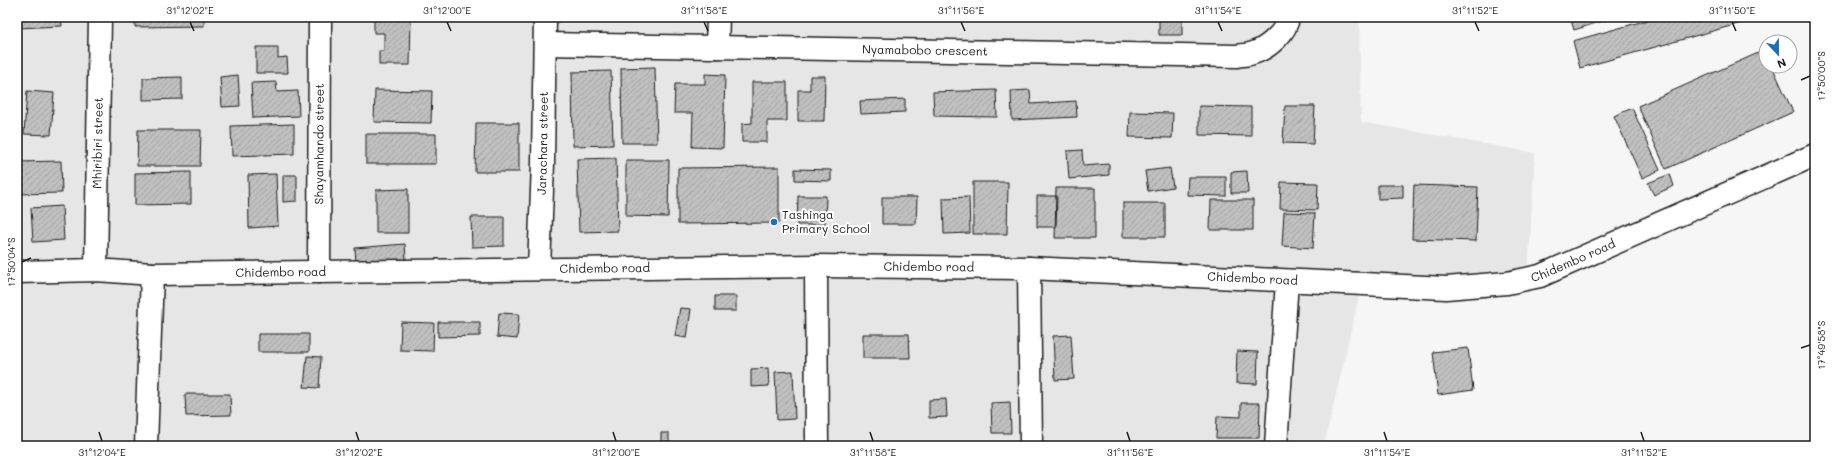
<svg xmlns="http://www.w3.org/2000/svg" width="1832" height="463" font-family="Mali,sans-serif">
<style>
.built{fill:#e6e6e6}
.building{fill:url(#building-hatch);stroke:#1c1c1c}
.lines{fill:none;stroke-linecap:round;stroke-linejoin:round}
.minor-casing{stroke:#1c1c1c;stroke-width:25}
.minor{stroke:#fff;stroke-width:22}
.ticks{fill:none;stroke:#1c1c1c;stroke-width:1.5}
.poi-dot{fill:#1f6fb2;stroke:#fff;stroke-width:1.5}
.labels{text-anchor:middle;stroke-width:4;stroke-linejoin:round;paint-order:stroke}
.street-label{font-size:12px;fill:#1c1c1c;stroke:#fff}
.poi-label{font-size:12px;fill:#1c1c1c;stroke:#fff;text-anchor:start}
.neatline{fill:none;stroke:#1c1c1c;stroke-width:1.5}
.ticks-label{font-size:10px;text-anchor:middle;fill:#1c1c1c}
</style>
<defs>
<pattern id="building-hatch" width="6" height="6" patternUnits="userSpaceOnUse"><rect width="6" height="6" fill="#c0c0c0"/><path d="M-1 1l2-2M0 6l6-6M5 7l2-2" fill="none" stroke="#a4a4a4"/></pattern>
</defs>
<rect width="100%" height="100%" fill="#f6f6f6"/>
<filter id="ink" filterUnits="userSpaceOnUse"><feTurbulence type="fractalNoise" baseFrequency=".025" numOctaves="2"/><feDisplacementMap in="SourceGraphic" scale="8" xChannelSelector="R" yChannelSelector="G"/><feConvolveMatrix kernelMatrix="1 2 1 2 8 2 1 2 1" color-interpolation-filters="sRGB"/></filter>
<g filter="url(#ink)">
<path class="built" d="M17 17H1359L1361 122 1535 153 1527 292 1359 296 1324 446H17Z"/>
<path class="building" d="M17 17H61L62 26 17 28Z
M135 17H204V26L135 27Z
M374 17H411L410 65H379V51H384V33H374Z
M1570 17H1615L1574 30Z
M1658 17H1763L1580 68 1573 41Z
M1182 18V35H1159V19Z
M256 47H278V58L287 57 288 73H256Z
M1765 50 1766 66H1772L1793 112 1666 169 1638 106Z
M655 67 657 143H622L621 68Z
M611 71 613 145 573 146 572 72Z
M705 74 725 75 723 148 692 147 693 113H674L675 84H705Z
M238 75 240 106 222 107 220 77Z
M810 76H825L824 121H798V90H810Z
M182 77V99L143 100V78Z
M276 82 277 92 298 91 299 116 253 118 251 83Z
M752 82H787V121H767V142H742V124L752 123Z
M375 90 432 91 431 123 374 122Z
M996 90 997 117 934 116 933 92Z
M1030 90 1031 104 1076 101 1077 117 1012 120 1011 91Z
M27 91 54 93 51 135 24 134Z
M905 99V112L861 114 860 101Z
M1199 106 1251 107V136L1199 135Z
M1285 106H1315L1313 144 1283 143Z
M1632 108 1660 170 1642 178 1614 116Z
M1130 112 1173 113 1172 138 1129 137Z
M476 123H519V172H475Z
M294 124V154L232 156 231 126Z
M138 130H201L200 166H137Z
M366 134H436V164H366Z
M1082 150 1083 166 1109 164V175L1069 179 1067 151Z
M616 158 618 231 579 232 577 159Z
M626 160H669L668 217 626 216Z
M61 161 62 193 17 194V162Z
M779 167V223L678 224V168Z
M1170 168 1173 187 1148 191 1145 171Z
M795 169 831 170V181L795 180Z
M1247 171 1248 193H1231V172Z
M191 172V204L135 205V173Z
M276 174 278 226 249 228 248 175Z
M1670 174 1674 186 1654 195 1648 183Z
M283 175H297V201L283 202Z
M1188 177H1226V196L1187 195Z
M973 182H1008L1007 234H973Z
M1281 182 1318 183 1317 210 1280 209Z
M1378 185H1403V198L1378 199Z
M1414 185 1478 187 1476 241 1412 239Z
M1056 188H1095V238H1055Z
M408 189V233H376V190Z
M798 196H826L825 225H797Z
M1037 196H1057L1056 227H1037Z
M882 197H917L916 224H882Z
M969 197 970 233 944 234 943 198Z
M1211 200H1253V230H1210Z
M1123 203H1165V237H1123Z
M62 206 64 240 33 242 31 208Z
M1284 212 1315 213 1313 248 1282 246Z
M471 217H504V246L472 247Z
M405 244 406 260 356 264 355 248Z
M715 296H736V311H715Z
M680 308 691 309 687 338 675 336Z
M499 313 519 314 517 339 497 337Z
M401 322 434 323 433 351 400 350Z
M438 322H480V336L438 337Z
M258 334H309V352H258Z
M863 334H909L910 358H863Z
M1071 335 1074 379 1055 380 1053 336Z
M1468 348 1473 390 1438 395 1433 352Z
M1237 351 1258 352 1257 384 1236 383Z
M307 356 321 357 319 388 304 387Z
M768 368 769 386 751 387V369Z
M793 371 795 419 777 420 775 372Z
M185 394H230L231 415 186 416Z
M946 399 947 417 929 418V400Z
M1010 402 1011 433H992L991 403Z
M1241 403H1260L1259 438H1216L1217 416 1241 417Z
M661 433H669V442H661Z"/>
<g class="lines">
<defs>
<g id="minor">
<path id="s1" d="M545 44 1237 56C1242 55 1248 55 1253 53 1267 49 1287 32 1288 17"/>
<path d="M717 47 718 17"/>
<path d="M816 266 817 446"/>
<path d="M1029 268 1031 446"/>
<path id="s2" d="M539 269 543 163 545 17"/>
<path id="s3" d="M96 270 100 17"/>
<path id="s4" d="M17 272 96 270 152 274 816 266 1029 268 1446 288 1507 283 1540 276 1815 155"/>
<path id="s5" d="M319 272 320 17"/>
<path d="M146 446 152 274"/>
<path d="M1276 446 1287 281"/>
</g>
</defs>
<use href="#minor" class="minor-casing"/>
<use href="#minor" class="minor"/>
</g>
</g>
<path class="ticks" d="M190 22 194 31M447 22 451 31M704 22 708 31M961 22 965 31M1218 22 1222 31M1475 22 1479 31M1732 22 1736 31M1801 80 1810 76M22 262 31 258M1801 348 1810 345M99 432 102 441M356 432 359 441M613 432 616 441M870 432 873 441M1127 432 1130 441M1384 432 1387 441M1641 432 1644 441"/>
<circle class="poi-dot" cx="774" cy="222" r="4"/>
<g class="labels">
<g class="street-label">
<text dy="4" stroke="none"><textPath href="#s1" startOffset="380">Nyamabobo crescent</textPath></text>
<text dy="4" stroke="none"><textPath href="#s3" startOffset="127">Mhiribiri street</textPath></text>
<text dy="4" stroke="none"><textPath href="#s2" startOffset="126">Jarachara street</textPath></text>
<text dy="4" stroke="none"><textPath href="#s5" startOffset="128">Shayamhando street</textPath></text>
<text dy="4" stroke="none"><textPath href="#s4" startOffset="1561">Chidembo road</textPath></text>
<text dy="4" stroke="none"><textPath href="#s4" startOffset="912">Chidembo road</textPath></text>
<text dy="4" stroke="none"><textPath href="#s4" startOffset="588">Chidembo road</textPath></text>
<text dy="4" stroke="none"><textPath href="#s4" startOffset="264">Chidembo road</textPath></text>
<text dy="4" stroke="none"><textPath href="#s4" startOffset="1236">Chidembo road</textPath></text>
</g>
<g class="poi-label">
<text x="782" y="219">Tashinga<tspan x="782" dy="14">Primary School</tspan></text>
</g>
</g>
<rect width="1832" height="463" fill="none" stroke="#fff" stroke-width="44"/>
<g transform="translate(1778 54) rotate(158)"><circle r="19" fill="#ffffff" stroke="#a4a4a4"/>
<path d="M0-3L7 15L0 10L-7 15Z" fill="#1f6fb2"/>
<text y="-6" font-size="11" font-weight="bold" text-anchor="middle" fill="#1c1c1c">N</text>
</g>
<rect x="22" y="22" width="1788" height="419" class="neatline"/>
<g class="ticks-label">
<text x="190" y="14">31°12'02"E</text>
<text x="447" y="14">31°12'00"E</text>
<text x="704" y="14">31°11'58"E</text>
<text x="961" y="14">31°11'56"E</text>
<text x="1218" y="14">31°11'54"E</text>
<text x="1475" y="14">31°11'52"E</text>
<text x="1732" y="14">31°11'50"E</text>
<text transform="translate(1821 76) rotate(-90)" y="4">17°50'00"S</text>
<text transform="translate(11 262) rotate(-90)" y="4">17°50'04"S</text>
<text transform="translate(1821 345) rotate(-90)" y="4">17°49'58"S</text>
<text x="102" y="456">31°12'04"E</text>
<text x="359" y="456">31°12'02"E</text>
<text x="616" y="456">31°12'00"E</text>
<text x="873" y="456">31°11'58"E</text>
<text x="1130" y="456">31°11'56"E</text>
<text x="1387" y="456">31°11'54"E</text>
<text x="1644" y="456">31°11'52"E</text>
</g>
</svg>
